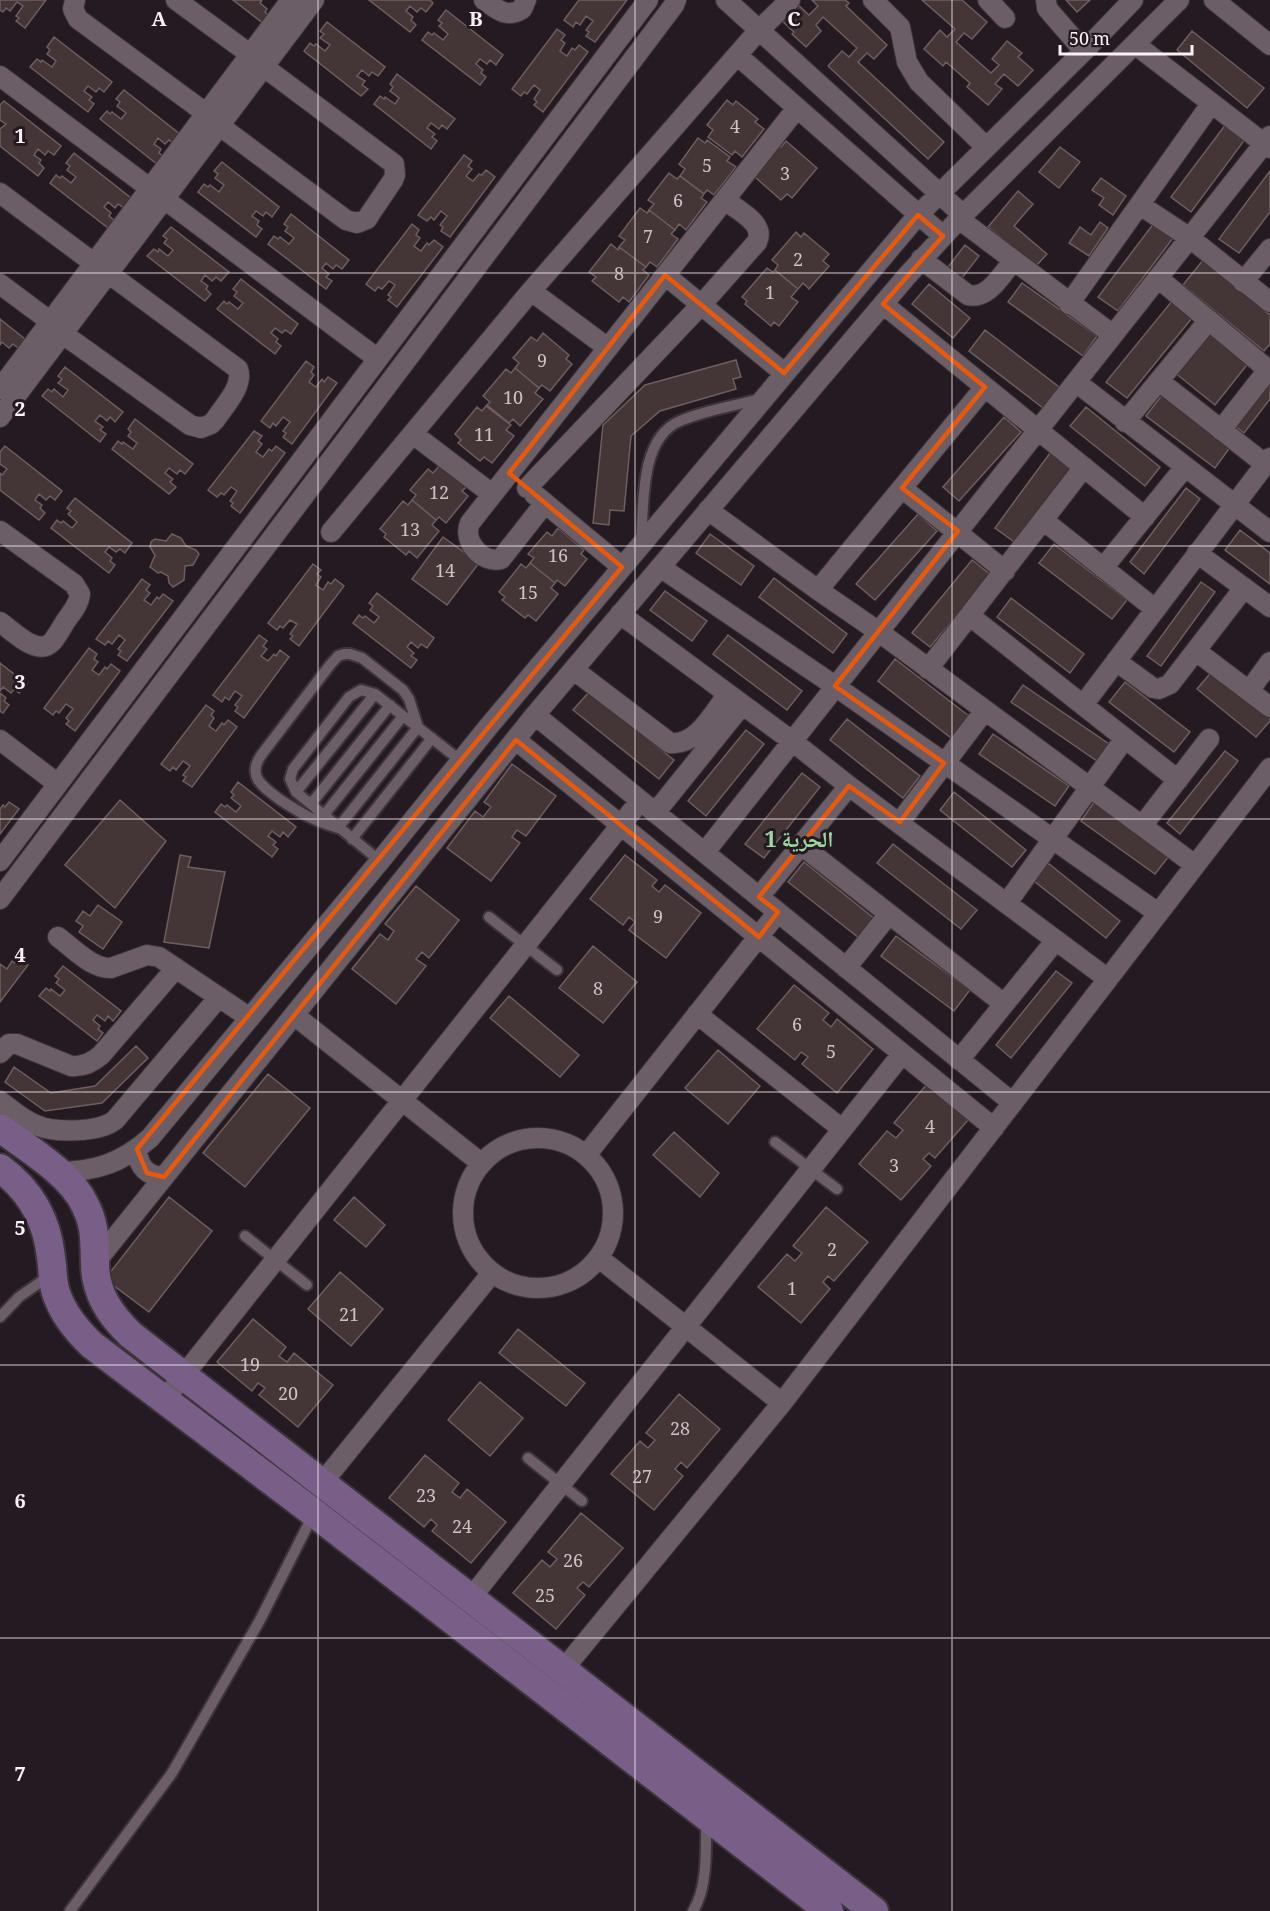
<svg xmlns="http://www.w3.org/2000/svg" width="1270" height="1911" font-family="Georgia,'Noto Naskh Arabic',serif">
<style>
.building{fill:#443536;stroke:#6f5e60;stroke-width:1.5}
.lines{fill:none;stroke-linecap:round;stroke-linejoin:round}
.lane-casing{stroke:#3c343a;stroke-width:14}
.street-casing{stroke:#3c343a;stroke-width:22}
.secondary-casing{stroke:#3c343a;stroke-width:32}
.lane{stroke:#6b5e67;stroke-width:10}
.street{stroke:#6b5e67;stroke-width:20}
.secondary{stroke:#795f88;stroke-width:28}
.marked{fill:none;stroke:#e8590c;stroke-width:4.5;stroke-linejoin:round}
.grid{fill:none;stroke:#f9f1f6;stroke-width:1.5;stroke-opacity:0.55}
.labels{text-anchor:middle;stroke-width:6;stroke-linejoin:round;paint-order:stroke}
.number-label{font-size:18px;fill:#ccc2c6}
.neighbourhood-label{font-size:22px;font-weight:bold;fill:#9ed89e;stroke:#241a21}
.grid-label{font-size:20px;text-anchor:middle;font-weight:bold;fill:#f9f1f6;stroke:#241a21;stroke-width:6;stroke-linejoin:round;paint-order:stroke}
</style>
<rect width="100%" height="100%" fill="#241a21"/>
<path class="building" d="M0 0H46L25 28 16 21 19 18 16 16 23 6 17 2 10 11 6 8 3 12 0 10Z
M233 0H262L260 3 267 9 265 12 270 17 264 24Z
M369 0H430L433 3 426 12 421 8 417 12 410 6 406 11 413 17 411 20 416 25 410 32Z
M579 0H627L595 42 586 36 589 32 586 30 593 21 586 16 580 25 576 22 573 27 564 20Z
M845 0 849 3 846 6 887 45 874 59 867 53 858 62 944 142 928 159 828 66 842 51 849 57 857 48 823 17 816 25 821 31 806 47 792 34 794 32 780 19 796 3 809 15 818 6 812 0Z
M922 0H962L987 22 972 39 964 33 956 42 991 73 999 65 992 59 1007 41 1022 53 1018 57 1033 70 1018 86 1004 74 995 84 1002 89 988 105 967 87 970 83 946 62 943 66 924 49 940 30 947 37 955 29Z
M1066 0H1090L1077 12Z
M446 10 503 55 496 65 490 60 487 64 480 59 476 64 483 70 481 73 486 77 480 85 422 40 428 32 432 35 434 33 443 40 448 34 439 26 442 23 438 20Z
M327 22 385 67 378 76 372 72 369 76 362 70 357 76 365 81 362 85 368 89 361 96 304 51 310 43 314 46 316 44 325 51 330 45 320 38 324 34 320 31Z
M557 29 565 35 561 40 565 43 560 51 567 56 572 48 575 50 579 45 588 52 543 112 534 105 537 102 534 99 540 90 534 85 527 94 524 92 521 96 512 89Z
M1192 31 1264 88 1247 108 1177 50Z
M54 37 112 82 104 92 99 88 96 92 88 86 84 91 92 97 89 100 94 104 88 112 30 67 37 59 41 62 42 60 52 67 56 61 47 54 50 50 47 47Z
M397 74 455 119 447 129 442 125 439 129 431 123 427 128 435 134 432 137 437 141 431 149 374 104 380 96 384 99 385 97 395 104 399 98 390 91 393 87 390 84Z
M124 90 181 135 174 144 169 140 165 144 158 138 154 144 161 149 159 153 164 157 158 165 100 119 107 111 110 114 112 112 121 119 126 113 117 106 120 102 116 99Z
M727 100 733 105 736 101 758 119 755 122 764 129 742 157 735 151 732 155 708 137 713 130 707 125Z
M4 101 61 146 54 155 48 151 45 155 38 149 34 155 41 160 39 163 44 168 38 176 0 146V129L6 124 0 120V105Z
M1226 124 1246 138 1191 212 1171 197Z
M698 138 705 143 707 140 730 157 727 161 736 167 714 195 707 190 704 194 680 176 685 169 679 164Z
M786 141 817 168 792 198 787 194 781 200 755 177 761 170 757 166 776 143 781 147Z
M1060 147 1080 162 1059 188 1039 172Z
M74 153 131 198 124 208 118 204 115 208 108 202 104 207 111 213 109 216 114 220 108 228 50 183 56 175 60 178 62 176 71 183 76 177 67 170 70 166 66 163Z
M464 155 472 161 468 166 472 169 466 176 473 181 479 174 482 175 486 170 495 177 450 237 441 231 443 227 440 225 447 216 441 211 434 220 431 217 427 221 418 215Z
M222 162 279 207 272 217 266 212 263 216 256 211 252 216 259 221 257 225 262 229 256 237 198 192 204 184 208 187 210 185 219 192 224 185 215 178 218 174 214 171Z
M1270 171V212L1239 253 1219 239Z
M669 173 677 179 680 176 704 194 701 198 707 202 686 230 679 224 675 230 649 210 654 204 648 200Z
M1101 178 1126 196 1113 215 1099 205 1104 198 1092 190Z
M1018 191 1033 204 1014 226 1047 254 1036 266 988 227Z
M640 208 647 213 649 210 675 230 671 234 678 239 657 267 650 262 646 267 619 247 625 240 619 236Z
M291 214 349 260 342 269 336 265 333 269 326 263 322 268 329 274 326 277 332 281 326 289 268 244 274 236 278 239 280 237 289 244 294 238 285 231 288 227 284 224Z
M1100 222 1108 228 1089 256 1069 243 1080 227 1091 235Z
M1154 223 1173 238 1118 311 1098 297Z
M412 224 419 230 416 235 420 238 414 246 421 251 427 243 429 245 434 240 443 247 397 307 388 300 391 297 388 295 395 285 389 281 382 289 378 287 375 291 366 284Z
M171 227 229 272 221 281 216 277 212 281 205 275 201 281 208 286 206 289 211 294 205 301 147 256 154 249 158 252 159 249 168 256 173 250 164 243 167 239 163 236Z
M796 232 801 237 804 233 829 254 823 261 829 266 809 289 803 283 798 289 775 270 778 265 772 260Z
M611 244 618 250 619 247 646 267 643 270 649 275 629 302 623 297 619 302 592 281 596 277 589 272Z
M965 245 979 256 962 278 948 267Z
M1203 260 1270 315V344L1264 351 1183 285Z
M767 268 773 272 775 270 798 289 791 297 798 302 779 326 774 322 771 326 745 304 747 301 742 297Z
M241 279 298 324 291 334 285 330 282 333 275 328 271 333 278 339 276 342 281 346 275 354 217 309 224 301 227 304 229 302 238 309 243 303 234 296 237 292 233 289Z
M1022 283 1097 336 1083 356 1008 302Z
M929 284 970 318 953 338 912 304Z
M1172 301 1192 318 1127 398 1106 382Z
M0 319 25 339 18 348 13 344 9 348 2 342 0 345Z
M1209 328 1250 361 1215 405 1174 372Z
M985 330 1059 387 1043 408 969 351Z
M543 333 569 355 566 359 572 364 550 391 542 385 539 388 515 368 519 363 513 358 531 337 537 341Z
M736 360 741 377 733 379 736 389 660 411 631 436 624 511 610 510 609 525 593 523 603 425 645 385Z
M306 361 314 367 311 372 314 375 309 382 316 387 322 379 324 382 328 377 337 383 292 444 283 437 286 433 283 431 290 422 283 417 276 426 273 423 270 428 261 421Z
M65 367 123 412 115 422 110 417 107 421 100 415 95 421 103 427 100 430 106 434 100 442 42 396 48 389 52 392 54 389 63 397 68 390 58 383 62 379 58 376Z
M515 368 539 388 535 393 543 399 520 426 513 419 509 423 487 405 490 402 483 396 506 369 511 373Z
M1270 373V399L1244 433 1232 424Z
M1162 395 1231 446 1215 468 1146 416Z
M486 406 511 425 506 430 514 436 492 463 484 457 480 461 458 443 461 440 455 434 477 407 482 411Z
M1086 407 1160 467 1145 486 1070 426Z
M1004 417 1021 432 959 501 943 487Z
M135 419 193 464 185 474 180 470 177 474 169 468 165 473 173 479 170 482 176 487 169 494 112 449 118 441 122 444 123 442 133 449 137 443 128 436 131 432 128 429Z
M254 431 262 436 258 441 262 444 256 452 263 457 269 449 272 451 276 446 285 453 240 513 231 506 233 503 230 501 237 491 231 487 224 495 221 493 217 497 208 490Z
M5 446 62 491 55 500 50 496 46 500 39 494 35 500 42 505 40 508 45 513 39 520 0 490V473L2 475 7 469 0 464V452Z
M1050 453 1072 469 1016 543 995 528Z
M440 465 466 487 462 491 468 496 446 523 439 517 436 520 412 500 416 495 410 490 428 469 433 473Z
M1186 488 1200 499 1144 574 1130 562Z
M75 498 132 543 125 553 120 549 116 552 109 547 105 552 112 558 110 561 115 565 109 573 51 528 57 520 61 523 63 521 72 528 77 522 68 514 71 511 67 508Z
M412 500 436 520 432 525 439 531 417 558 409 551 406 555 384 537 386 534 380 529 403 501 408 505Z
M918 514 937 531 875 600 856 584Z
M558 528 584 550 581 554 587 559 565 586 557 580 555 583 530 563 534 558 528 554 547 532 552 536Z
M1240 530 1270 553V584L1225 550Z
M172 534 181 538 186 546 196 550 199 554 193 565 185 566 184 580 173 587 169 583 168 576 161 572 158 573 150 567 155 555 150 547 151 542 155 539 166 541Z
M710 534 754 566 741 585 696 553Z
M443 537 479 563 447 605 412 579Z
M1054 544 1127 600 1112 619 1039 563Z
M972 560 991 575 930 647 912 633Z
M530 563 555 583 551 588 558 594 536 621 528 615 525 618 502 600 505 597 499 592 521 564 526 568Z
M313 564 321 570 317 574 321 577 316 585 323 590 328 582 331 584 335 579 344 586 299 646 290 639 293 636 290 634 297 624 290 620 283 628 280 626 277 630 268 623Z
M774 578 847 634 833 653 759 597Z
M142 579 150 585 146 590 150 593 144 600 151 605 157 597 159 599 163 594 173 601 127 661 118 655 121 651 118 649 125 640 119 635 112 644 108 641 105 645 96 639Z
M1201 582 1215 592 1161 666 1147 656Z
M665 591 707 621 692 641 650 610Z
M377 593 434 638 427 648 421 644 418 648 411 642 407 647 414 653 411 656 417 660 411 668 353 623 359 615 363 618 365 616 374 623 379 617 370 610 373 606 369 603Z
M1011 598 1084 654 1070 673 997 617Z
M259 635 267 641 263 646 267 649 261 656 268 661 274 654 276 656 280 650 289 657 244 718 235 711 238 707 235 705 242 696 235 691 229 700 225 697 222 702 213 695Z
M728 635 802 691 787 710 713 654Z
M89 648 97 654 94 659 98 662 92 670 99 675 105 667 107 669 111 664 120 671 75 731 66 724 69 721 66 718 73 709 66 704 59 713 56 711 53 715 44 708Z
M895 659 969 716 951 738 878 681Z
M0 663 27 684 19 693 14 689 11 693 3 687 0 691Z
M1213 670 1270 718V721L1256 737 1197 689Z
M1125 682 1190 732 1174 752 1109 702Z
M1023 685 1109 744 1097 761 1011 702Z
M589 692 674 760 659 779 573 710Z
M0 693 6 698 4 701 9 705 3 713 0 711Z
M206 705 214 711 211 715 214 718 209 726 216 731 222 723 224 725 228 720 237 727 192 787 183 781 186 777 183 775 190 766 183 761 176 770 173 767 170 771 161 764Z
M847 719 920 776 903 798 830 740Z
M746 730 764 744 706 816 688 801Z
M993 734 1069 786 1055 806 979 754Z
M1225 751 1238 761 1180 834 1167 823Z
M512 764 556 796 526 836 517 830 512 837 520 843 491 881 447 848 475 811 483 817 491 807 484 802Z
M802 773 820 787 764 858 745 844Z
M238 782 296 827 288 837 283 832 280 837 272 831 268 836 276 842 273 845 278 849 272 857 215 812 221 804 225 807 227 805 236 812 241 806 231 798 234 795 231 792Z
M954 792 1026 850 1012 867 940 810Z
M120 800 166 841 115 908 65 865Z
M9 802 19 809 0 834V809L3 805 5 807Z
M1094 802 1169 856 1155 874 1081 821Z
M893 844 977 910 961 929 877 863Z
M180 855 191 857 188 867 225 872 209 948 164 942Z
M625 855 657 880 652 886 659 892 665 885 701 913 666 958 629 930 635 922 629 917 623 925 590 899Z
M804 862 875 919 859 938 788 882Z
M1048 863 1120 921 1106 938 1034 881Z
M416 886 459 920 429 958 422 952 416 959 426 966 396 1004 352 969 380 934 388 940 394 931 385 924Z
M98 905 122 922 103 949 79 932 83 926 76 921 83 911 90 916Z
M896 936 970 990 954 1011 881 956Z
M593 946 637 982 603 1023 559 988Z
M19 958 28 965 0 1002V964L7 969 12 961 15 963Z
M63 966 121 1011 113 1021 108 1016 105 1021 97 1015 93 1020 100 1026 98 1029 103 1033 97 1041 39 996 46 988 50 991 51 989 60 996 65 990 56 983 59 979 55 976Z
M1056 971 1072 983 1011 1058 996 1045Z
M794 985 829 1013 823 1020 831 1027 837 1019 873 1049 837 1093 802 1064 808 1057 801 1052 795 1060 757 1029Z
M509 996 579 1055 560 1077 490 1018Z
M136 1046 148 1058 102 1103 45 1111 5 1082 14 1067 51 1093 95 1086Z
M718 1050 760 1086 728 1124 685 1088Z
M268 1074 310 1108 245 1187 203 1153Z
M927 1084 968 1120 935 1158 929 1153 923 1159 931 1166 901 1200 859 1164 887 1131 896 1138 903 1130 894 1123Z
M674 1132 719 1173 700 1197 653 1155Z
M169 1197 212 1231 149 1312 105 1279Z
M354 1197 385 1225 366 1247 334 1220Z
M826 1207 868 1242 834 1281 828 1276 823 1282 830 1289 801 1323 758 1287 787 1254 795 1261 802 1253 793 1246Z
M340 1272 383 1309 351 1346 308 1309Z
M253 1319 286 1347 279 1356 287 1362 294 1353 333 1385 298 1427 259 1395 265 1388 258 1383 252 1391 217 1362Z
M518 1329 585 1383 566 1406 499 1353Z
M480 1382 523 1418 490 1456 448 1420Z
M679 1394 720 1429 687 1468 681 1462 675 1469 683 1476 654 1510 611 1474 640 1441 648 1448 655 1440 646 1433Z
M425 1455 459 1483 452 1492 460 1498 467 1489 506 1522 471 1563 432 1531 437 1525 431 1519 424 1527 389 1498Z
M581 1513 623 1548 589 1587 583 1582 577 1588 585 1595 556 1629 513 1593 542 1560 550 1567 557 1559 548 1552Z"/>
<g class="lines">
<defs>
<path id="lane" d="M641 543C644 506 639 438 680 421 705 410 734 406 760 399
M344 654H350L362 658 403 690 409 699 418 727 338 828C314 821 300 813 279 799 262 786 246 776 262 754L330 665 338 656Z
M296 792 375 694
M311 804 390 705
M324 815 403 716
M352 839 432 738
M380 861 296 792 290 779 293 769 349 697 361 690 375 694 461 761
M489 917 557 970
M775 1142 837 1189
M245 1236 307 1285
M0 1317 19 1297 49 1276
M528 1458 582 1501
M70 1911 172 1773 260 1620 314 1513
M693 1911C708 1888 706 1847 706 1820"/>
<path id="street" d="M75 0 73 9 78 19 207 114
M176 0 251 55
M484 0C497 9 506 19 522 9L526 0
M726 0 963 215
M873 0 900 27 907 62 919 82 986 147
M988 0 1005 18
M1046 0 1047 8 1051 13 1084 51
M1214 0 1270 45
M1136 45 1270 148
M737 55 943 236
M0 76 378 359
M220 126 346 220 357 223 367 219 370 214 393 180 395 175 394 164 264 67
M0 193 95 264
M1140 205 1190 238 1270 302
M959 219 1113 335
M921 259 968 295C988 300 1002 274 1013 261
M665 275 784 373
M1158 278 1265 367 1264 375 1221 430
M1243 282 1270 249
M0 284 51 322
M531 291 608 348
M883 304 1145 517
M1069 304 1211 104
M63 334 190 425 201 428 211 424 215 420C224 406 244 386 238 369L108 273
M1159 381 1265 464
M1076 382 1270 532
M0 389 291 0
M0 417 314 0
M1125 422 1209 320
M413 434 492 494
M527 488 702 304 757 242C766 223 738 211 725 200
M902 488 1005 571
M534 494 622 567
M545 503 501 559C482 564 462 541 470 523L797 108
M708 510 818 590 879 632 1195 865
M1043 520 1155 609
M0 531 74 584 80 594C79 605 71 613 65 622 61 629 57 636 52 642 37 657 13 631 0 622
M331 532 531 291 759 30 790 0
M1197 553 1270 607
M660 567 835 686 1158 913
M1103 568 1185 467
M818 590 985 387
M620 614 792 741 849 786 1108 979
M970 616 1178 780
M1196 651 1270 707
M1116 661 1153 688 1159 689 1170 684 1244 588
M928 669 1084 467
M574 670 670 743C697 746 713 713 728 694
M1249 691 1270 662
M1083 705 1270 458
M535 715 1013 1103
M0 740 58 784
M516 740 994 1128
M655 813 742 705
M900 822 985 710
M1142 826 1209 739
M801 845 1004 1004
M705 852 1270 136
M0 861 648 0
M759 897 849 786
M0 899 674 5 676 0
M1007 903 1125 738
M58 937C73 948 92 969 111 968L147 955 159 957 250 1018
M846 968 889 914
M697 1014 842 1129
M294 1015 481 1163
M0 1053 9 1044H17L71 1066C83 1067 92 1063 101 1055L176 968
M959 1060 1056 940
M0 1101C11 1109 23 1120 36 1125 54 1133 99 1133 115 1120L219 997
M463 1213a75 75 0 1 1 150 0a75 75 0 1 1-150 0Z
M137 1149C138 1167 147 1176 164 1177
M587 1154 778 912
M57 1172C94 1172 122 1163 150 1138L380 861 489 726 918 215 1084 51 1133 0
M599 1258 782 1403
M94 1264 535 715 906 277 959 219 1179 0
M164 1400 640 801
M322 1483 492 1273
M470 1599 902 1054
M562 1671 782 1403 1270 768"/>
<path id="secondary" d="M0 1128C27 1148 71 1174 85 1205 96 1226 94 1241 95 1263 95 1293 110 1315 131 1335L874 1911
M0 1168C30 1190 47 1219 51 1257 53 1269 52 1281 56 1293 63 1314 76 1330 92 1345L314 1513 829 1911"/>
</defs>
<use href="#lane" class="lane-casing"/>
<use href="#street" class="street-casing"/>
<use href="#secondary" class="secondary-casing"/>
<use href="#lane" class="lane"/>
<use href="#street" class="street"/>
<use href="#secondary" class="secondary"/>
</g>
<path class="marked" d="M918 215 943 236 883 304 985 387 902 488 958 531 835 686 944 763 900 822 849 786 759 897 778 912 759 937 516 740 164 1177 147 1173 137 1149 622 567 509 473 665 275 784 373Z"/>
<path class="grid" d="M318 0V1911M635 0V1911M952 0V1911M0 273H1270M0 546H1270M0 819H1270M0 1092H1270M0 1365H1270M0 1638H1270"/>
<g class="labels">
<g class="number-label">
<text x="735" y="133">4</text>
<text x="707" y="172">5</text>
<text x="785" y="180">3</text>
<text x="678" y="207">6</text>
<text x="648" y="243">7</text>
<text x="798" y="266">2</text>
<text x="619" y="280">8</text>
<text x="770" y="299">1</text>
<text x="542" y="367">9</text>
<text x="513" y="404">10</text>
<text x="484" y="441">11</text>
<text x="439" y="499">12</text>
<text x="410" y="536">13</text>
<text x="558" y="562">16</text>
<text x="445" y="577">14</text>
<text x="528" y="599">15</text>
<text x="658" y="923">9</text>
<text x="598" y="995">8</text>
<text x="797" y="1031">6</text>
<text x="831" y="1058">5</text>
<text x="930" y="1133">4</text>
<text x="894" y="1172">3</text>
<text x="832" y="1256">2</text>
<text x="792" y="1295">1</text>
<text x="349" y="1321">21</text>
<text x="250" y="1371">19</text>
<text x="288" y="1400">20</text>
<text x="680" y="1435">28</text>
<text x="642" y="1483">27</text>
<text x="426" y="1502">23</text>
<text x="462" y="1533">24</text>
<text x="573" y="1567">26</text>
<text x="545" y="1602">25</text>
</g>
<g class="neighbourhood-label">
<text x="799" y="847">الحرية 1</text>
</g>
</g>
<g class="grid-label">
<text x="159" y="26">A</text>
<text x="476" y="26">B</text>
<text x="794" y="26">C</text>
<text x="20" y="143">1</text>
<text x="20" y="416">2</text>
<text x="20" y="689">3</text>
<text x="20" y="962">4</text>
<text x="20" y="1235">5</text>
<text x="20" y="1508">6</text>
<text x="20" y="1781">7</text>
</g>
<path d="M1060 45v9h132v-9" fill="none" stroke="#f9f1f6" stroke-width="3"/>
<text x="1069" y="45" font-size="18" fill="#f9f1f6" stroke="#241a21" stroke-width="4.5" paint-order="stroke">50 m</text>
</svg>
